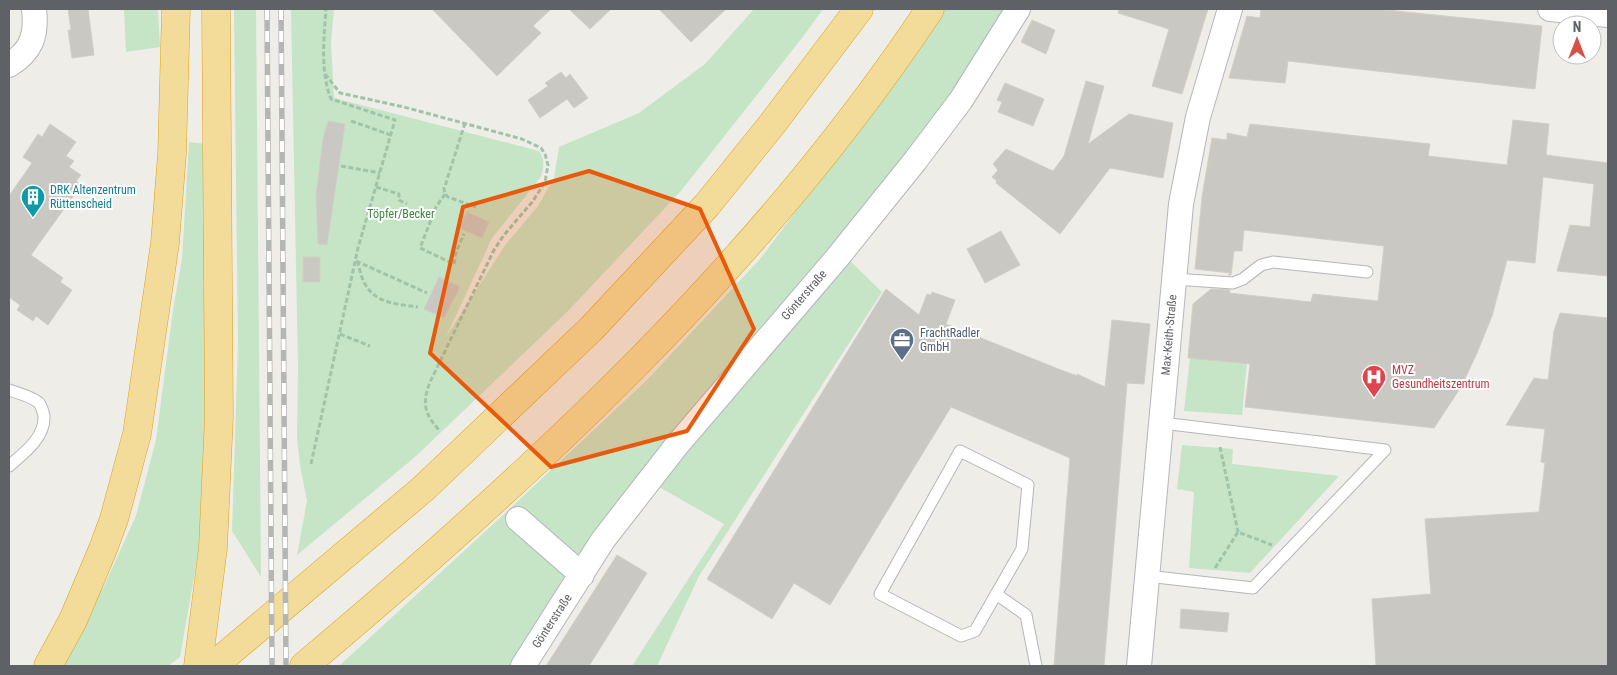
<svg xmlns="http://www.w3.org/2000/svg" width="1617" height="675" font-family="'Roboto Condensed',sans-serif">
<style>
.green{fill:#c6e4c6}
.building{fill:#cac8c3;stroke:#d3cfc5}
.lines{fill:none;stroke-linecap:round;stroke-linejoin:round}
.lane-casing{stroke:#b4b6ba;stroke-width:13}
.street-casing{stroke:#b4b6ba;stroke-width:26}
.highway-casing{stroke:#dfa117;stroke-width:29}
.path{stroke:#9fc4aa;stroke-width:3;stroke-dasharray:5 2.5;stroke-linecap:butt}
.lane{stroke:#fff;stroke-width:11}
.street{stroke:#fff;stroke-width:24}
.highway{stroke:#f3dc9a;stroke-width:28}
.rail-casing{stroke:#b4b5b5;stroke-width:5.5}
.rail{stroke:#fff;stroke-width:4;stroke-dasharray:11;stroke-linecap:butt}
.marked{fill:#e8590c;fill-opacity:0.2;stroke:#e8590c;stroke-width:4;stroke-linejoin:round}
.labels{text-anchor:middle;stroke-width:4;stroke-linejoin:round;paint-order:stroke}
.culture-label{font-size:12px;fill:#0d838f;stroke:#fff;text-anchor:start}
.park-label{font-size:12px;fill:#3f8442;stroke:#fff}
.street-label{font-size:12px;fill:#5e6165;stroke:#fff}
.service-label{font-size:12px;fill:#4e5e75;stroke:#fff;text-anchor:start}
.health-label{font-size:12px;fill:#be3a42;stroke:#fff;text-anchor:start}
</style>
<rect width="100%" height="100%" fill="#efede7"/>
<path class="green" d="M124 9H158L160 47 126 52Z
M234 9H256L261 577 232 531 238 344Z
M291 9H334L331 43 334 98 539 151C545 160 544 166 541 177L492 238 446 337 506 244 538 206 554 178 559 147 639 113 705 64 754 9H823L802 38 680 192 567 312 415 457 297 555 307 501 300 465 297 438 298 367Z
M945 9H1011L964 84 515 666H339L502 516 647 380 760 259 922 44Z
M189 142 206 144 209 381 201 537 180 657 168 666H57L104 586 136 516 156 440 173 310 182 259Z
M844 255 882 292 699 576 657 666H632L724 524 654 484Z
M1190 358 1247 363 1242 415 1184 411Z
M1182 445 1233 449 1232 464 1339 476 1250 573 1189 568 1194 492 1177 489Z"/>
<path class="building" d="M68 9H88L94 55 72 58 68 30H71Z
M432 9H551L533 26 541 33 497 76Z
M569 9H611L590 29Z
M659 9H726L691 42Z
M1119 9H1208L1182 94 1152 86 1169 29 1118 13Z
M1261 9H1377L1542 26 1535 89 1288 61 1285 83 1229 78 1247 16 1260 18Z
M1032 20 1055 30 1046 54 1021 42Z
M561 72 566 78 570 74 588 98 574 108 567 99 540 118 528 100 548 86 545 83Z
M1086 81 1104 86 1088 144 1129 114 1173 123 1163 178 1110 168 1060 234 996 183 997 181 992 177 998 170 993 164 1006 149 1053 171 1064 156Z
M1005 83 1044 99 1033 126 998 112 1002 102 997 100Z
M1513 120 1549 124 1546 155 1608 163V276L1557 271 1570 225 1590 227 1594 184 1543 177 1535 263 1507 260 1492 316 1477 353 1461 387 1434 428 1245 407 1250 364 1188 358 1193 304 1211 289 1230 290 1229 293 1311 302 1313 294 1378 301 1384 246 1244 230 1242 251H1234L1231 275H1228L1231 273 1195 269 1202 197 1212 138 1227 140V133L1247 137 1250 124 1430 144 1428 156 1507 165Z
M328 121 345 124 327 245 318 244 316 196 323 138Z
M50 124 76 142 66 156 74 161 69 167 81 175 76 181 81 185 31 255 63 278 60 282 72 290 48 325 36 316 33 321 17 310 20 305 9 297V196L32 163 23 157 38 134 42 137Z
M467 212 489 222 482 238 459 228Z
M1001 231 1020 265 985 283 967 249Z
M303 257H320V282H303Z
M439 277 460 287 444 318 424 309Z
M886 289 919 315 927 294 931 295 932 292 955 300 946 324 1056 368 1077 376V374L1105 387 1112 320 1150 324 1144 384 1127 383 1104 666H1054L1070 458 951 407 830 605 794 583 772 619 707 579Z
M1560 313 1608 318V666H1376L1372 599 1431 594 1425 519 1539 512 1545 463 1541 462 1545 429 1506 425 1534 378 1548 380 1554 331Z
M617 555 647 573 589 666H546Z
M1181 609 1229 613 1227 632 1180 628Z"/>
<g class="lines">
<defs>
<path id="lane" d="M1174 279 1233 283 1243 279 1261 265 1273 262 1367 272
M9 390C18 393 30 396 38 402 42 406 43 411 44 416 45 438 24 453 9 466
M960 451 1028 485 1022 549 975 631 961 636 880 594Z
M1147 576 1253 588 1385 450 1162 423
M996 594 1026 615 1036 666"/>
<path id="street" d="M1550 9 1608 15
M9 65C32 51 37 35 34 9
M518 519 582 575
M523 666 603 540 677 445 837 258 915 161 961 100 1018 9
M1139 666 1181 204 1198 117 1230 9"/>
<path id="highway" d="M48 666 73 620 103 549 114 519 137 434 165 243 172 154 176 9
M198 666 213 548 219 417 216 9
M213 666 424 488 592 328 707 205 773 123 859 9
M304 666C535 472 762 262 930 9"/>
</defs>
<use href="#lane" class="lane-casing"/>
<use href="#street" class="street-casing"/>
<use href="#highway" class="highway-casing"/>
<path class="path" d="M325 74 340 93 404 107 522 139 541 148 545 154 548 165 545 182 533 201 504 235 494 250 430 382C422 403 424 413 439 430
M351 121 391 135
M465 123 444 189 445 194 448 197 476 207
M341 166 380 173
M376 187 399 194V200L407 204
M445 194 436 207 420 248 454 264 456 252 464 234
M356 261 427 293
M357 261C360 269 361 278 365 284 376 304 398 304 418 307
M340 334 370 346
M1220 447 1238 532
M311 464 358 248 395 120 331 99C320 71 324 38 326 9
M1215 568 1238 532 1272 545"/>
<use href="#lane" class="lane"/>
<use href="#street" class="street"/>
<use href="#highway" class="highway"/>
<defs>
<path id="rail" d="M267 9 272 666
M281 9 286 666"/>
</defs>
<use href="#rail" class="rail-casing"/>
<use href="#rail" class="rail"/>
</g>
<path class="marked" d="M589 171 700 209 754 329 687 431 551 467 430 353 463 207Z"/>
<defs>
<symbol id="building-pin" viewBox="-11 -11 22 30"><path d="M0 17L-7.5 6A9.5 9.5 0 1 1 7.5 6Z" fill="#0f9aa8" stroke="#fff"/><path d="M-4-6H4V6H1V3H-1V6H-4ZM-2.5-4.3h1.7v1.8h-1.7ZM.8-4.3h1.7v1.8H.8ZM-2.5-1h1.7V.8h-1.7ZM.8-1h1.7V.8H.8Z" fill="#fff"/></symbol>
<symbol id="office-pin" viewBox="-11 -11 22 30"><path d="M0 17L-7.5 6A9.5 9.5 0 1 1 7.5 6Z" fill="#5c6f8a" stroke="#fff"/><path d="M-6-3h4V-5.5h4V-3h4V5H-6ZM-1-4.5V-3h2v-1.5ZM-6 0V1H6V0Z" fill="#fff"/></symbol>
<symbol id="hospital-pin" viewBox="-11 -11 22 30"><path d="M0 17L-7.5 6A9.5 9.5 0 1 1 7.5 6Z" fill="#e0444e" stroke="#fff"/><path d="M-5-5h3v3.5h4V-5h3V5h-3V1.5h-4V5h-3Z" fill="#fff"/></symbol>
</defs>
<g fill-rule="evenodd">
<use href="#building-pin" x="19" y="183" width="28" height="38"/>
<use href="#office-pin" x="888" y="326" width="28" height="38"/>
<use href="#hospital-pin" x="1360" y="363" width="28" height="38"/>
</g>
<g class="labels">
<g class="culture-label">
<text x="50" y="194">DRK Altenzentrum<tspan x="50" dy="14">Rüttenscheid</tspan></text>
</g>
<g class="park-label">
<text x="401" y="218">Töpfer/Becker</text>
</g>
<g class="street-label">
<text transform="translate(804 295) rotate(-49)" y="4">Gönterstraße</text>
<text transform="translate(1169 335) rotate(-85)" y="4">Max-Keith-Straße</text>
<text transform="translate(552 621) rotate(-57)" y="4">Gönterstraße</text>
</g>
<g class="service-label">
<text x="920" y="337">FrachtRadler<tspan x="920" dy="14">GmbH</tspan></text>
</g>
<g class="health-label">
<text x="1392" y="374">MVZ<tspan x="1392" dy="14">Gesundheitszentrum</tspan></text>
</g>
</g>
<rect width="1617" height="675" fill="none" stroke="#5e6165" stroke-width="20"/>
<g transform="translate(1577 40)"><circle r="24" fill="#ffffff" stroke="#bfc0c1"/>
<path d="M0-4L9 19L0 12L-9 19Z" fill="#d94f43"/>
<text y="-8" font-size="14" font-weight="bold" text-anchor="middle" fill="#5e6165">N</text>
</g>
</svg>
